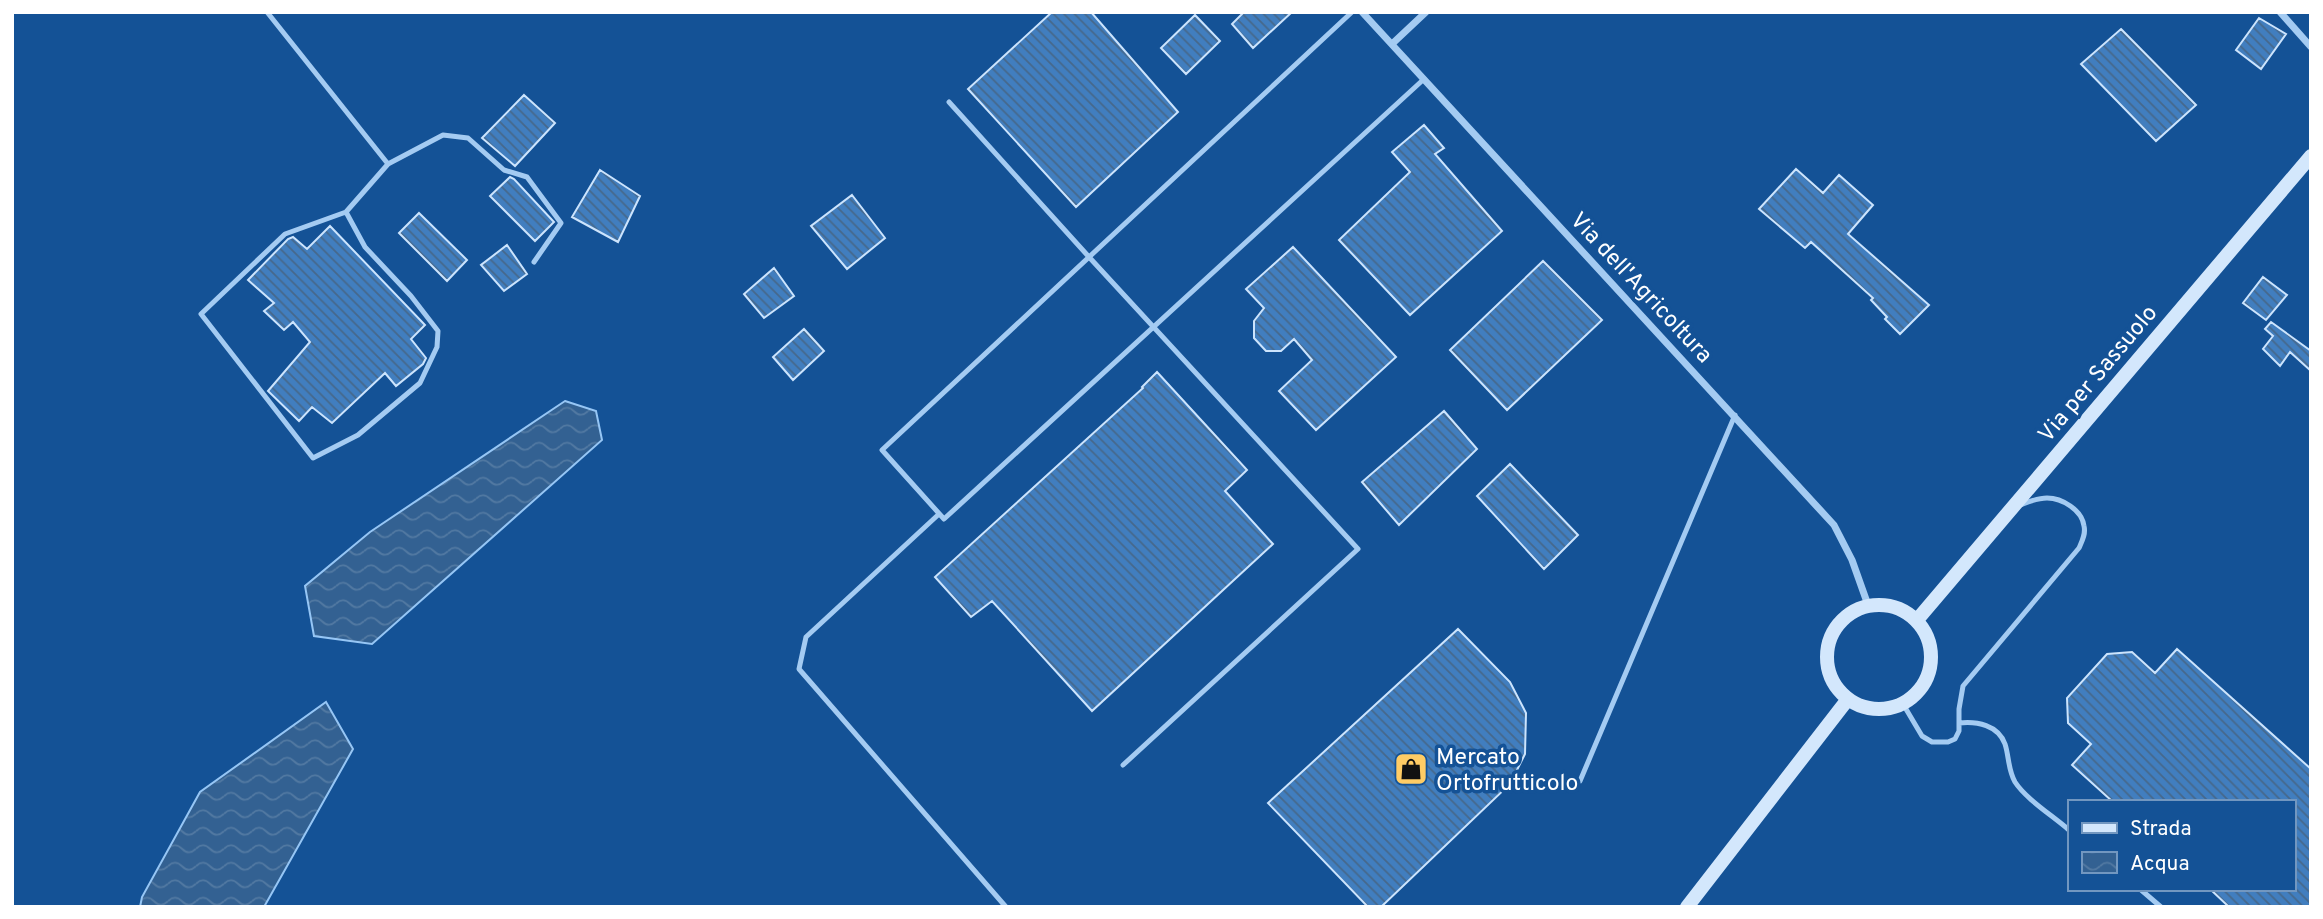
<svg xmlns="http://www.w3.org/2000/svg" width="2323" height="919" font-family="Overpass,sans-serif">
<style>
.water{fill:url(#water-waves);stroke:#96c6f5;stroke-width:2}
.building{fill:url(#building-back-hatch);stroke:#cce4fd;stroke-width:2}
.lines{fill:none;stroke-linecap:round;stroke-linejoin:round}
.lane{stroke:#a4cbf2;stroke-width:5}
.street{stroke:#a4cbf2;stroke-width:7}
.secondary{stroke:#d3e7fc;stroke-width:14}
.labels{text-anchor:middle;stroke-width:7;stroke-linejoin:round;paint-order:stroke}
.street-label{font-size:23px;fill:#fff;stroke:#145296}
.poi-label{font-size:23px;fill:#fff;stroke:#145296;text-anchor:start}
</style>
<defs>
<pattern id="water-waves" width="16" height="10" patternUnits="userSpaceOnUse" patternTransform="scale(1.75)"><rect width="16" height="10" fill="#336192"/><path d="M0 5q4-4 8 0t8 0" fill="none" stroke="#5279a2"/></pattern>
<pattern id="building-back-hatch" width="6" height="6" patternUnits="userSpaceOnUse" patternTransform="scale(1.75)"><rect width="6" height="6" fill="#417ebf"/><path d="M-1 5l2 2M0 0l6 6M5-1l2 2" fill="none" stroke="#46688b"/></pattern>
</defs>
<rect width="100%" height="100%" fill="#145296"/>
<path class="water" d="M565 401 596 411 602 440 372 644 314 636 305 586 370 532Z
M326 702 353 749 264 907H140L142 897 200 792Z"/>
<path class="building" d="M1052 12H1091L1178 112 1076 207 968 89Z
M1244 12H1292L1253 48 1232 24Z
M1195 15 1220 41 1186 74 1161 48Z
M2259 18 2286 34 2261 69 2236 50Z
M2121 29 2196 105 2156 141 2081 64Z
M524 95 555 123 515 166 482 138Z
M1424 125 1444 148 1435 154 1502 231 1410 315 1339 240 1410 172 1392 152Z
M1796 169 1823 193 1839 175 1873 205 1848 234 1929 305 1900 334 1885 319 1887 317 1871 300 1873 298 1811 242 1805 248 1759 209Z
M600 170 640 196 618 242 572 217Z
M510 177 514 179 554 222 535 241 490 196Z
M852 195 885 238 847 269 811 226Z
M419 213 467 260 447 281 399 233Z
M330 226 425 325 411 339 426 358 423 364 396 386 385 373 332 423 312 407 299 421 268 391 310 342 293 322 284 330 264 311 274 303 248 280 288 239 293 237 307 249Z
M507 245 527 274 504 291 481 265Z
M1293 247 1396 357 1316 430 1279 391 1312 360 1294 339 1281 351H1266L1254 338V321L1264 308 1246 289Z
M1543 261 1602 320 1507 410 1450 350Z
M774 268 794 296 764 318 744 294Z
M2263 277 2287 295 2266 320 2243 303Z
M2271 322 2311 351V371L2290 352 2280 366 2263 349 2273 336 2265 329Z
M804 329 824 351 793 380 773 357Z
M1157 372 1247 470 1225 491 1273 544 1092 711 992 601 971 617 935 577 1143 388 1142 387Z
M1444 411 1477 449 1399 525 1362 482Z
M1510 464 1578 535 1544 569 1477 496Z
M1458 629 1510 682 1526 713 1525 754 1510 784 1381 907H1368L1268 803Z
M2177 649 2311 769V907H2229L2210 889H2293V802H2113L2072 765 2091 744 2068 723 2067 698 2107 654 2132 652 2155 673Z"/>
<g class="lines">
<path class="lane" d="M267 12 388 164 443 135 468 138 504 170 527 177 561 223 534 262
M1352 12 882 450 944 519 1424 79
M949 102 1089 257 1358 549 1123 765
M346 212 285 234 201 314 313 458 358 435 420 383 437 347 438 331 411 296 365 247 346 212 388 164
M939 514 806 637 799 669 1006 907
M1903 704 1922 736 1932 742H1948L1955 739 1959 731V709L1963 686 2079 548C2082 541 2086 534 2084 526 2082 510 2062 498 2047 498 2037 498 2028 502 2020 505
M1959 723C1977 721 1998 725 2005 744 2009 756 2008 770 2015 782 2026 799 2053 816 2069 830
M1580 781 1735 415
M2140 889 2161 907"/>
<path class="street" d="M1362 12 1834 525 1852 560 1868 605
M2280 12 2311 47
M1392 44 1426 12"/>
<path class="secondary" d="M1827 657a52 52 0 1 1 104 0a52 52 0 1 1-104 0Z
M1917 620 2311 156
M1687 907 1848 699"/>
</g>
<defs>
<symbol id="shop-square" viewBox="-11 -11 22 22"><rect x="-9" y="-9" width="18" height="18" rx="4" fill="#ffcc65" stroke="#145296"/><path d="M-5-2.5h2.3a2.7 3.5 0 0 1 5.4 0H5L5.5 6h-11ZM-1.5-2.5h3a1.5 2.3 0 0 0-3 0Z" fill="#111"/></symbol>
</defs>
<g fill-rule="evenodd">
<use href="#shop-square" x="1392" y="750" width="38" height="38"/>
</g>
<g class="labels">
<g class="street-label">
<text transform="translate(1642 287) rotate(47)" y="8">Via dell'Agricoltura</text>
<text transform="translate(2097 373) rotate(-50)" y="8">Via per Sassuolo</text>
</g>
<g class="poi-label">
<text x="1436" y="764">Mercato<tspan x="1436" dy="26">Ortofrutticolo</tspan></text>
</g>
</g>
<rect width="2323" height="919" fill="none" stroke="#ffffff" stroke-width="28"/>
<rect x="2068" y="800" width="228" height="91" fill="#145296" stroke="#7297c0" stroke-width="2"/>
<rect x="2082" y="823" width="35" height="10" fill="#d3e7fc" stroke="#7297c0" stroke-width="2"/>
<text x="2130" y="835" font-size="21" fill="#ffffff">Strada</text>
<rect x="2082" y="852" width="35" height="21" fill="url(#water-waves)" stroke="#7297c0" stroke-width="2"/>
<text x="2130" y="870" font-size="21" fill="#ffffff">Acqua</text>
</svg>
